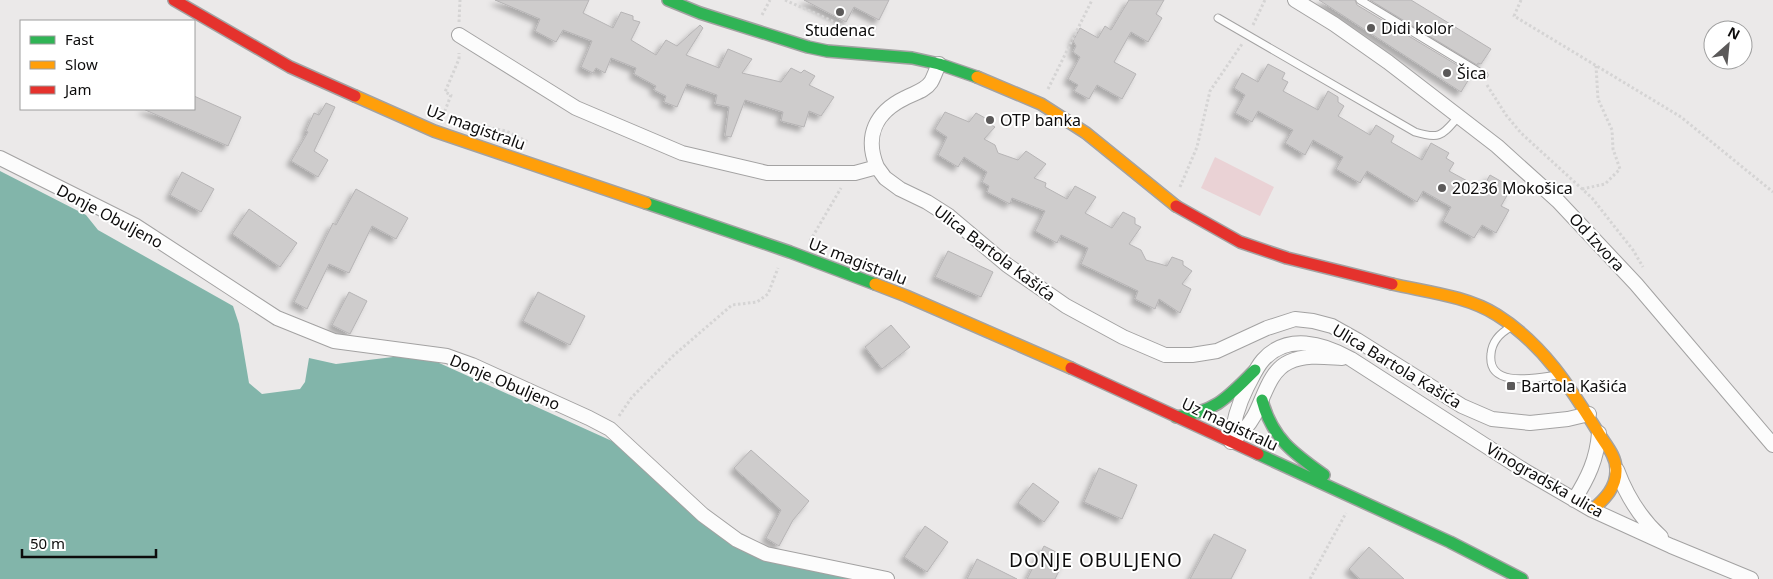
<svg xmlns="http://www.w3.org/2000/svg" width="1773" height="579" font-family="'Noto Sans',sans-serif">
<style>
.green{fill:#ead2d5}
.water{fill:#82b5aa}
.building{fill:#cecccc;stroke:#b6b4b5;filter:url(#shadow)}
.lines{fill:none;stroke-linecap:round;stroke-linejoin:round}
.lane-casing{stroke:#a3a2a2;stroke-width:9}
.street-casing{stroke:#a3a2a2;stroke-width:16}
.fast-casing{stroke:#a3a2a2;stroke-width:14}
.slow-casing{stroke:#a3a2a2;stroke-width:14}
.jam-casing{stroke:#a3a2a2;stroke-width:14}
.path{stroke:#d5d4d4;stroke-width:3;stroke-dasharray:2.5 2.5;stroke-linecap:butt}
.lane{stroke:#fcfcfc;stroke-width:7}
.street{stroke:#fcfcfc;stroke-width:14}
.fast{stroke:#30b455;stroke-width:11}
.slow{stroke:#ff9f0a;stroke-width:11}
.jam{stroke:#e5322d;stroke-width:11}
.poi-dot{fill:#5b5959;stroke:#fff;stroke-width:2}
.labels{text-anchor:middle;stroke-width:4;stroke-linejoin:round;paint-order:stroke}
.poi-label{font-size:16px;fill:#0d0c0c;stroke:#fff;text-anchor:start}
.street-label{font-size:16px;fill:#0d0c0c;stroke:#fff}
.quarter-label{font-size:19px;letter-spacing:1px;fill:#0d0c0c;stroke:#fff}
</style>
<defs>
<filter id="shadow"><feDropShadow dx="-4.5" dy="4.5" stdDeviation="2.5" flood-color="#0004"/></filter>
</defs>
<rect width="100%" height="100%" fill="#ebe9e9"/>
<path class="green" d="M1215 157 1274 187 1260 216 1201 188Z"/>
<path class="water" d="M0 171 86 215 98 230 233 306 239 324 249 383 262 394 300 389 305 382 309 358 336 364 401 356 437 362 623 446 733 545 765 561 857 579H0Z"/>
<path class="building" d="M495 0H589L583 13 613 28 621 12 633 16V20L640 22 631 40 656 55 666 40 677 46 700 25 703 28 686 55 719 68 728 49 752 59 742 73 781 82 791 68 801 73 804 70 815 76 809 85 834 97 821 116 809 111 804 127 781 121 783 112 745 100 731 137 725 136 729 107 715 104 717 95 687 84 677 107 664 102 666 96 654 90 656 86 634 74 636 68 611 58 605 73 596 68 593 73 581 67 592 41 563 30 556 42 535 31 540 19Z
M804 0H889L879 20 854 7 846 22Z
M1129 0H1164L1156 14 1162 18 1148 42 1131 32 1114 62 1136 74 1122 99 1097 85 1089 99 1074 91 1078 85 1068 79 1080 57 1073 52 1076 46 1073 41 1080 28 1098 38 1105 26 1111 30Z
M1319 0H1355L1357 5 1472 74 1461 92Z
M1370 0H1411L1491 49 1481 64 1478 63 1477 65Z
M1268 64 1285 73 1282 79 1288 82 1283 91 1318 110 1328 91 1338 97V102L1344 106 1338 116 1370 135 1376 125 1394 136 1391 142 1422 160 1431 143 1449 153 1446 158 1454 163 1449 171 1482 189 1490 175 1504 183 1502 187 1509 192 1501 206 1509 210 1496 233 1482 225 1474 238 1443 221 1451 207 1423 191 1417 202 1367 171 1360 183 1336 169 1343 157 1313 140 1305 155 1285 143 1293 130 1258 111 1252 122 1235 113 1245 95 1234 88 1242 73 1258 82Z
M194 96 241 117 228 146 143 109H194Z
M326 103 335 107 314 151 328 160 318 177 291 161 308 132 306 131 314 113 319 115Z
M945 112 969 122 976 113 987 119 986 122 995 127 984 139 995 145 998 153 1018 160 1026 151 1046 164 1034 178 1046 183 1045 187 1067 199 1075 186 1096 197 1085 213 1112 228 1123 212 1135 218V224L1141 227 1129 244 1141 250 1146 260 1167 266 1172 257 1183 261V265L1192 271 1182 284 1191 289 1180 313 1159 299 1155 309 1135 299 1138 291 1081 264 1088 248 1061 235 1057 243 1035 231 1045 211 1012 198 1010 204 987 192 989 186 982 182 987 172 964 157 958 167 938 155 947 137 935 129Z
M182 172 214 189 201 212 170 195Z
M356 189 408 218 396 239 372 226 349 273 329 264 307 309 294 302 333 223 336 225Z
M249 209 297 243 280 267 232 234Z
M948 251 993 272 981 297 935 277Z
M349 292 367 301 350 334 332 325Z
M538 292 585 316 570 345 523 321Z
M891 325 910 347 882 369 865 347Z
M751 450 809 501 793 520 779 546 766 538 781 510 734 468Z
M1099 468 1137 485 1122 519 1084 502Z
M1033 483 1059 502 1044 522 1018 503Z
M925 526 948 542 927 572 904 557Z
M1214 534 1246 550 1231 579H1190Z
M1044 546 1066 557 1055 579H1027Z
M1369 547 1404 579H1360L1349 569Z
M977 559 1017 579H967Z"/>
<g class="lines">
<defs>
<path id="lane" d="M1360 0 1484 75
M1218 18 1415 132C1441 140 1442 135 1459 116
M1511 327C1500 333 1492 341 1491 354 1487 390 1539 377 1559 375"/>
<path id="street" d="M1295 0 1334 24 1388 62 1497 146 1558 201 1636 284 1773 445
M459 35 576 108 682 153 767 173H855L877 167C864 136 876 112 905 98 914 93 925 91 931 82 934 77 936 70 939 64
M0 158 136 226 277 318 334 341 447 356 472 365 589 418 610 429 703 515 737 540 766 554 887 579
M877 167 885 178 900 189 927 202 949 216 1007 265 1066 306 1123 337 1165 355H1192L1217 351 1267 328 1295 319 1313 321 1332 326 1357 340 1462 406 1492 419 1530 423 1568 419 1589 414
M1231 442C1233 422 1238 405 1247 387 1252 378 1256 368 1263 360 1287 333 1323 343 1351 359L1525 471 1592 510 1671 546 1751 579
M1231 442C1240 434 1248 427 1254 416 1264 398 1269 371 1289 362 1306 354 1325 357 1342 358
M1617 470C1627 497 1640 518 1661 537
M1574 500C1588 478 1597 459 1599 433"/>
<path id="fast" d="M668 0 700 13 808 47 827 51 912 58 939 64 977 77
M646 203 790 252 875 284
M1262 400C1272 438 1293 453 1324 475
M1176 417C1216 412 1228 397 1255 370
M1258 454 1450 542 1522 579"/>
<path id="slow" d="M977 77 1041 104 1086 133 1176 206
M355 96 434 131 646 203
M875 284 906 296 1071 368
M1392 284C1427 292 1467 296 1497 315 1543 344 1570 387 1598 432 1605 444 1616 455 1616 469 1617 487 1605 499 1592 510"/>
<path id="jam" d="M174 0 290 67 355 96
M1176 206 1240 242 1287 258 1392 284
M1071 368 1258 454"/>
</defs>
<use href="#lane" class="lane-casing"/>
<use href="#street" class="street-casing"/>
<use href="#fast" class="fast-casing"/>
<use href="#slow" class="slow-casing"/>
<use href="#jam" class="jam-casing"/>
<path class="path" d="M785 0 848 28H877
M1521 0 1514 16 1681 117 1773 192
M762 15 770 0
M459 22 460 0
M1253 25 1265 0
M1487 85 1506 115 1521 133 1592 198 1633 250 1643 267
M1048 89 1092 0
M443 116 451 95 445 92 459 59V53
M478 125 506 131 528 142
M1180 187 1197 147 1210 91 1242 44
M1582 189 1605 184 1620 169 1613 149 1612 130 1598 99 1596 66
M810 241 841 188
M619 416 632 397 674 355 732 305 757 302 768 294 778 268
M1310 579 1346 513"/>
<use href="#lane" class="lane"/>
<use href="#street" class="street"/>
<use href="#fast" class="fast"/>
<use href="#slow" class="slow"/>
<use href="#jam" class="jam"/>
</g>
<g class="poi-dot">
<circle cx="840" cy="12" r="5"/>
<circle cx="1371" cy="28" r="5"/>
<circle cx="1447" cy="73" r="5"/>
<circle cx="990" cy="120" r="5"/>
<circle cx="1442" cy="188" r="5"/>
<rect x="1506" y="381" width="10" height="10" rx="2.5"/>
</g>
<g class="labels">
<g class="poi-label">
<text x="1381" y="34">Didi kolor</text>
<text x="840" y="36" text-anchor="middle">Studenac</text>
<text x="1457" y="79">Šica</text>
<text x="1000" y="126">OTP banka</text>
<text x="1452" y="194">20236 Mokošica</text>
<text x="1521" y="392">Bartola Kašića</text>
</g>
<g class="street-label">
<text transform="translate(476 127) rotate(20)" y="6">Uz magistralu</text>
<text transform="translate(110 216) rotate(28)" y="6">Donje Obuljeno</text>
<text transform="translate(1597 242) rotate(47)" y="6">Od Izvora</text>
<text transform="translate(995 253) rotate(37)" y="6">Ulica Bartola Kašića</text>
<text transform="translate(858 261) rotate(21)" y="6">Uz magistralu</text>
<text transform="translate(1397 366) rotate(31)" y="6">Ulica Bartola Kašića</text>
<text transform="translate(505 382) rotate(23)" y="6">Donje Obuljeno</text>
<text transform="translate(1230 424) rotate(25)" y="6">Uz magistralu</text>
<text transform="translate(1545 480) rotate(30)" y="6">Vinogradska ulica</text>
</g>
<g class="quarter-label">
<text x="1096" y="567">DONJE OBULJENO</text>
</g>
</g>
<rect x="20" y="20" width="175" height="90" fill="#ffffff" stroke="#9e9e9e"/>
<rect x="30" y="36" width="25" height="8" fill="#30b455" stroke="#9e9e9e"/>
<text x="65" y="45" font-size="15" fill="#0d0c0c">Fast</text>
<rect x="30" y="61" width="25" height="8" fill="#ff9f0a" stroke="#9e9e9e"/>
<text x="65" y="70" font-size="15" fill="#0d0c0c">Slow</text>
<rect x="30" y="86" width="25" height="8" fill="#e5322d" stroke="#9e9e9e"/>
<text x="65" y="95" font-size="15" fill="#0d0c0c">Jam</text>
<g transform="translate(1728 45) rotate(27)"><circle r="24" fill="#ffffff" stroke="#9e9e9e"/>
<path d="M0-4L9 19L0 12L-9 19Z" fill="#5b5959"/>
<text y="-8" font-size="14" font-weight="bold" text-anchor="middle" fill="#0d0c0c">N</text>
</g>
<path d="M22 549v8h134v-8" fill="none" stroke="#0d0c0c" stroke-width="2.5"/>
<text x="30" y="549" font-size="15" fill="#0d0c0c" stroke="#ffffff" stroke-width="4" paint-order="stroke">50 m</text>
</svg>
